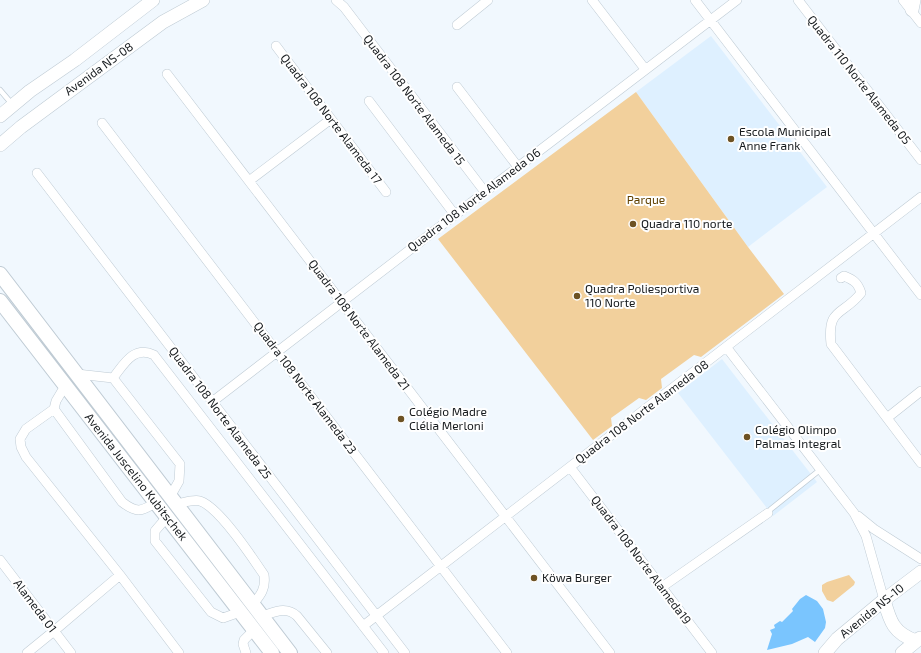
<svg xmlns="http://www.w3.org/2000/svg" width="921" height="653" font-family="'Exo 2',sans-serif">
<style>
.built{fill:#def0ff}
.green{fill:#f2d09c}
.building{fill:#7ac5fe}
.lines{fill:none;stroke-linecap:round;stroke-linejoin:round}
.lane-casing{stroke:#bfcbd4;stroke-width:6}
.street-casing{stroke:#bfcbd4;stroke-width:10}
.secondary-casing{stroke:#bfcbd4;stroke-width:14}
.primary-casing{stroke:#bfcbd4;stroke-width:16}
.lane{stroke:#fff;stroke-width:4.5}
.street{stroke:#fff;stroke-width:9}
.secondary{stroke:#fff;stroke-width:13}
.primary{stroke:#fff;stroke-width:14}
.poi-dot{fill:#6d5224;stroke:#fff;stroke-width:1.5}
.labels{text-anchor:middle;stroke-width:4;stroke-linejoin:round;paint-order:stroke}
.street-label{font-size:12px;fill:#171b1e;stroke:#fff}
.poi-label{font-size:12px;fill:#171b1e;stroke:#fff;text-anchor:start}
.park-label{font-size:12px;fill:#604100;stroke:#fff}
</style>
<rect width="100%" height="100%" fill="#f1f8fe"/>
<path class="built" d="M711 36 827 187 748 247 636 92Z
M722 359 817 482 773 516 678 393Z"/>
<path class="green" d="M636 92 748 247 784 294 701 357 694 355 661 379 662 388 646 400 639 398 611 418 612 426 593 440 438 239Z
M849 575 855 582 854 585 833 602 827 600 822 591V585L827 582Z"/>
<path class="building" d="M806 595 817 601 823 609 826 622 825 628 815 642 808 637 792 644 767 650 772 634 770 630 775 628 774 625 780 621 782 622 793 611 792 609 800 599Z"/>
<g class="lines">
<defs>
<path id="lane" d="M0 90 12 104
M771 509 821 469"/>
<path id="street" d="M336 0 344 7 485 192
M592 0 645 69
M695 0 921 295
M798 0 921 160
M903 0 921 23
M457 25 488 0
M276 46 386 192
M167 74 610 653
M457 87 518 167
M369 101 455 215
M102 123 507 653
M37 173 405 653
M249 181 331 119
M841 278 844 276C854 280 858 283 861 293 843 316 827 307 831 344L921 463
M727 348 854 513 866 536 884 600
M77 374 113 378 180 464 179 481 170 497
M113 378C124 364 134 345 154 355L384 653
M65 386 56 401 54 409 26 429 20 439 21 447 26 457 120 575 179 653
M212 402 455 215 737 0
M54 409 122 502C136 513 142 512 156 502
M887 418 921 391
M570 467 712 653
M176 504C183 503 193 499 200 501 219 507 252 557 264 575 266 588 261 595 253 604
M858 516 874 529 921 559
M167 517 155 531V541L211 612 223 618 240 612
M0 560 71 653
M662 587 768 513
M262 616C275 612 286 606 297 616L327 653
M363 626 921 197
M27 653 54 631 120 575
M246 653 243 644 244 640 254 630"/>
<path id="secondary" d="M912 10 914 0
M0 116 30 91 75 60 153 0
M0 145 21 127 163 22 203 0
M884 600C890 621 893 633 916 641
M825 653 837 639 884 600 921 572
M902 653 920 638"/>
<path id="primary" d="M0 274 290 653
M0 301 272 653"/>
</defs>
<use href="#lane" class="lane-casing"/>
<use href="#street" class="street-casing"/>
<use href="#secondary" class="secondary-casing"/>
<use href="#primary" class="primary-casing"/>
<use href="#lane" class="lane"/>
<use href="#street" class="street"/>
<use href="#secondary" class="secondary"/>
<use href="#primary" class="primary"/>
</g>
<g class="poi-dot">
<circle cx="731" cy="139" r="4"/>
<circle cx="633" cy="224" r="4"/>
<circle cx="577" cy="296" r="4"/>
<circle cx="401" cy="419" r="4"/>
<circle cx="747" cy="437" r="4"/>
<circle cx="534" cy="578" r="4"/>
</g>
<g class="labels">
<g class="street-label">
<text transform="translate(99 69) rotate(-36)" y="4">Avenida NS-08</text>
<text transform="translate(859 80) rotate(52)" y="4">Quadra 110 Norte Alameda 05</text>
<text transform="translate(414 100) rotate(53)" y="4">Quadra 108 Norte Alameda 15</text>
<text transform="translate(331 119) rotate(53)" y="4">Quadra 108 Norte Alameda 17</text>
<text transform="translate(474 200) rotate(-37)" y="4">Quadra 108 Norte Alameda 06</text>
<text transform="translate(359 325) rotate(53)" y="4">Quadra 108 Norte Alameda 21</text>
<text transform="translate(305 388) rotate(53)" y="4">Quadra 108 Norte Alameda 23</text>
<text transform="translate(642 412) rotate(-37)" y="4">Quadra 108 Norte Alameda 08</text>
<text transform="translate(220 413) rotate(53)" y="4">Quadra 108 Norte Alameda 25</text>
<text transform="translate(136 477) rotate(52)" y="4">Avenida Juscelino Kubitschek</text>
<text transform="translate(641 560) rotate(53)" y="4">Quadra 108 Norte Alameda19</text>
<text transform="translate(35 606) rotate(53)" y="4">Alameda 01</text>
<text transform="translate(872 611) rotate(-39)" y="4">Avenida NS-10</text>
</g>
<g class="poi-label">
<text x="739" y="136">Escola Municipal<tspan x="739" dy="14">Anne Frank</tspan></text>
<text x="641" y="228">Quadra 110 norte</text>
<text x="585" y="293">Quadra Poliesportiva<tspan x="585" dy="14">110 Norte</tspan></text>
<text x="409" y="416">Colégio Madre<tspan x="409" dy="14">Clélia Merloni</tspan></text>
<text x="755" y="434">Colégio Olimpo<tspan x="755" dy="14">Palmas Integral</tspan></text>
<text x="542" y="582">Köwa Burger</text>
</g>
<g class="park-label">
<text x="646" y="204">Parque</text>
</g>
</g>
</svg>
